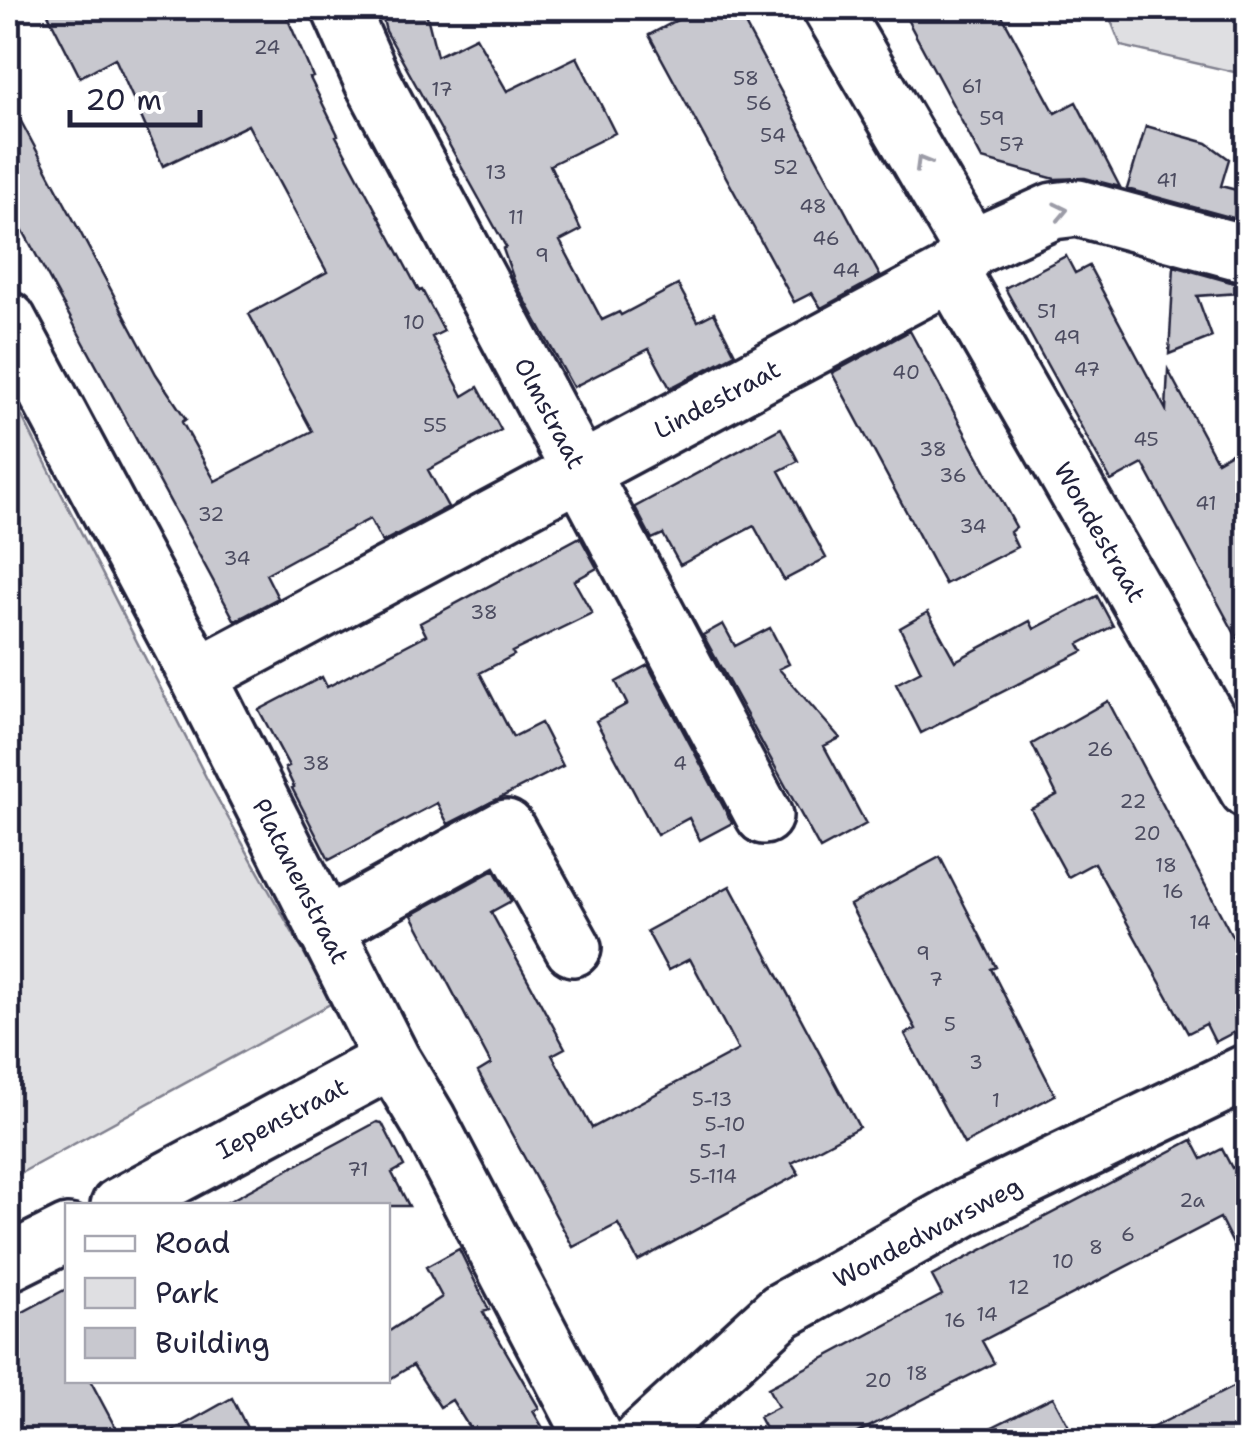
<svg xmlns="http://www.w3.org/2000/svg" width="1255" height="1448" font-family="'Shantell Sans',sans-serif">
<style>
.green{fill:#dfdfe2;stroke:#80808e;stroke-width:2.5}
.building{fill:#c8c8cf;stroke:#22223b;stroke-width:2.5}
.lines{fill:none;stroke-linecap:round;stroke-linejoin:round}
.minor-casing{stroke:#22223b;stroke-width:62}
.minor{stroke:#fff;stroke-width:55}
.oneway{stroke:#9c9ca7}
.labels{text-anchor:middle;stroke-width:8;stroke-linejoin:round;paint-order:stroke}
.number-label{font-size:20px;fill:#4c4c60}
.street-label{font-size:25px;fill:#22223b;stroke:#fff}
</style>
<rect width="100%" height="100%" fill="#fff"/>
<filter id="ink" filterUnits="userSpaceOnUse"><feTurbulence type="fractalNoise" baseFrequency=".01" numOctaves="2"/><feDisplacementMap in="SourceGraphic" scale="20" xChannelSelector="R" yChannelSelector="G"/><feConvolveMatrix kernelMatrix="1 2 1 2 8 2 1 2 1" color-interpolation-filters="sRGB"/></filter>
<g filter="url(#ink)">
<path class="green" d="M1106 8H1247V75L1121 46Z
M8 389 212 789 332 1003 8 1180Z"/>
<path class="building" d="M45 8H283L313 77 310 78 338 135 336 136 419 291 422 290 444 331 432 337 463 396 478 387 501 430 428 470 448 507 382 542 370 519 297 557 266 574 278 598 235 621 8 203V97L156 374 186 419 182 422 215 481 312 431 249 314 327 272 248 125 163 166 115 58 80 77Z
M380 8H425L437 56 476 37 507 91 577 57 615 133 550 165 581 230 560 241 602 320 619 312 621 315 678 285 698 321 714 313 735 354 670 388 649 349 573 387 514 280 503 249 506 247 386 31Z
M700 8H736L880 276 821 308 812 293 794 302 649 35Z
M901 8H998L1055 113 1076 102 1120 187 1085 178 1055 179 982 159Z
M1146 126 1207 143 1229 159 1221 186 1248 193V222L1127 189Z
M1066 256 1075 273 1089 266 1166 410 1168 370 1217 461 1233 452 1248 479V658L1143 464 1111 481 1005 288Z
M1174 266 1238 284 1239 293 1197 296 1212 337 1169 354Z
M910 331 1016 527 1010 532 1017 547 945 584 832 373Z
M781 428 798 461 779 471 826 558 784 580 754 526 680 565 663 534 652 539 635 507Z
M580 537 597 568 574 581 592 613 512 652 514 655 480 673 513 737 541 723 563 766 448 824 437 803 329 860 292 788 294 787 285 768 289 766 259 710 322 677 327 687 426 635 420 623Z
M1097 596 1113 626 1079 644 1083 651 921 733 896 684 921 671 900 628 928 612 955 661 1030 621 1034 629Z
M723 624 735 646 770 628 789 664 779 669 840 738 824 746 866 824 820 849 703 635Z
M648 665 732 823 700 840 689 818 657 835 596 721 627 704 616 682Z
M1108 701 1248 966V1025L1215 1042 1206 1024 1188 1033 1094 863 1068 877 1031 809 1057 795 1032 744Z
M940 857 996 967 991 969 1055 1095 964 1144 905 1034 916 1029 850 905Z
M494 870 511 901 491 912 565 1048 552 1055 592 1128 738 1050 690 959 668 970 647 931 730 886 859 1127 792 1163 799 1174 638 1261 618 1224 573 1247 478 1072 491 1064 412 915Z
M377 1122 382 1123 404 1166 392 1173 409 1206H220Z
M1192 1140 1202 1159 1222 1149 1232 1168 1248 1160V1274L1220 1218 982 1341 994 1363 843 1440H771L759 1417 778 1407 768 1388 942 1295 932 1276Z
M459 1249 489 1310 483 1312 539 1408 533 1411 550 1440H477L452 1400 440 1407 413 1365 388 1380V1332L442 1297 426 1267Z
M68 1288V1380H90L122 1440H19L8 1415V1320Z
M1248 1379V1440H1127L1198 1405Z
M1053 1397 1076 1440H966Z
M232 1398 248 1430 229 1440H157Z"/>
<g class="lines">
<defs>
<path id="minor" d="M340 8 373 82 764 816
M831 8 971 248
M952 273 1248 790
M8 320 198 676 392 1060 428 1120 595 1440
M198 676 952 273 971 248 1053 211 1078 208 1248 254
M324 928 506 828 573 948
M119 1206 392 1060
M8 1263 68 1233
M640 1440 781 1311 967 1207 1248 1072"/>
</defs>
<use href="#minor" class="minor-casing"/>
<use href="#minor" class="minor"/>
</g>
<defs><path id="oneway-chevron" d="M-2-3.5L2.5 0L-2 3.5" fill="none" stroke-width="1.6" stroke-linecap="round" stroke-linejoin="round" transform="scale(2.5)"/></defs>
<g class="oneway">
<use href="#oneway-chevron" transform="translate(922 163) rotate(-120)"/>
<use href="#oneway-chevron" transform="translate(1061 211) rotate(-12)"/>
</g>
</g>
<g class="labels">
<g class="number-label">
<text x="267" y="54">24</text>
<text x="746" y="85">58</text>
<text x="972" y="93">61</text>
<text x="442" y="96">17</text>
<text x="759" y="110">56</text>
<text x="992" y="125">59</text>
<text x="773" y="142">54</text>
<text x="1012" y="151">57</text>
<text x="786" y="174">52</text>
<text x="496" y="179">13</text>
<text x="1167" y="187">41</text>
<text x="813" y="213">48</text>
<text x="516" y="224">11</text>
<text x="826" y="245">46</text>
<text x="542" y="262">9</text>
<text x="846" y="277">44</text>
<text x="1047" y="318">51</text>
<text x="414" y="329">10</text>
<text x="1067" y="344">49</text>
<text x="1087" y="376">47</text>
<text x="906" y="379">40</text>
<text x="435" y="432">55</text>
<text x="1146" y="446">45</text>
<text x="933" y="456">38</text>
<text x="953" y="482">36</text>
<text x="1206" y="510">41</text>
<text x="211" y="521">32</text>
<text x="973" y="533">34</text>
<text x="237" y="565">34</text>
<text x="484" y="619">38</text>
<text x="1100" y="756">26</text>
<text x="316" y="770">38</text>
<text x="680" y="770">4</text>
<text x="1133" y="808">22</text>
<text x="1147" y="840">20</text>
<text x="1166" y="872">18</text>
<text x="1173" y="898">16</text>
<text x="1200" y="929">14</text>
<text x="923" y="960">9</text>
<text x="936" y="986">7</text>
<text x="950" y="1031">5</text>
<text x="976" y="1069">3</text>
<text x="712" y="1106">5-13</text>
<text x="996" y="1107">1</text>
<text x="725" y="1131">5-10</text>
<text x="713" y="1158">5-1</text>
<text x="358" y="1176">71</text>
<text x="713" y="1183">5-114</text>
<text x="1192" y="1207">2a</text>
<text x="1128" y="1241">6</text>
<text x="1096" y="1254">8</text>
<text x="1063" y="1268">10</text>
<text x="1019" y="1294">12</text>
<text x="987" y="1321">14</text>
<text x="955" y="1327">16</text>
<text x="917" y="1380">18</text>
<text x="878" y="1387">20</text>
</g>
<g class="street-label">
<text transform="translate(717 399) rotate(-28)" y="9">Lindestraat</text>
<text transform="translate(550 413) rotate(62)" y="9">Olmstraat</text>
<text transform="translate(1100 532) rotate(60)" y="9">Wondestraat</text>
<text transform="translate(301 881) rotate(63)" y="9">Platanenstraat</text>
<text transform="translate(282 1118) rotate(-28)" y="9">Iepenstraat</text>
<text transform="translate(927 1232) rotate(-28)" y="9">Wondedwarsweg</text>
</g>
</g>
<rect width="1255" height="1448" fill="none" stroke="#fff" stroke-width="40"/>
<rect x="20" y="20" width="1215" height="1408" fill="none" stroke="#22223b" stroke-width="4" filter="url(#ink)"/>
<rect x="65" y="1203" width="325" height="180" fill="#ffffff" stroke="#a7a7b1" stroke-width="2.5"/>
<rect x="85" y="1236" width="50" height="15" fill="#ffffff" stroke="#a7a7b1" stroke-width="2.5"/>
<text x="155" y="1253" font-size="30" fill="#22223b">Road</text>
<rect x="85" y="1278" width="50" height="30" fill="#dfdfe2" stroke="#a7a7b1" stroke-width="2.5"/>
<text x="155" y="1303" font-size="30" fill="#22223b">Park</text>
<rect x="85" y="1328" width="50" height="30" fill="#c8c8cf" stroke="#a7a7b1" stroke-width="2.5"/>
<text x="155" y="1353" font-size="30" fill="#22223b">Building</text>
<path d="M70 110v15h130v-15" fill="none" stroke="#22223b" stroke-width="5"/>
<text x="85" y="110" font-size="30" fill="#22223b" stroke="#ffffff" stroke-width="8" paint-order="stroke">20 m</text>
</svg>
